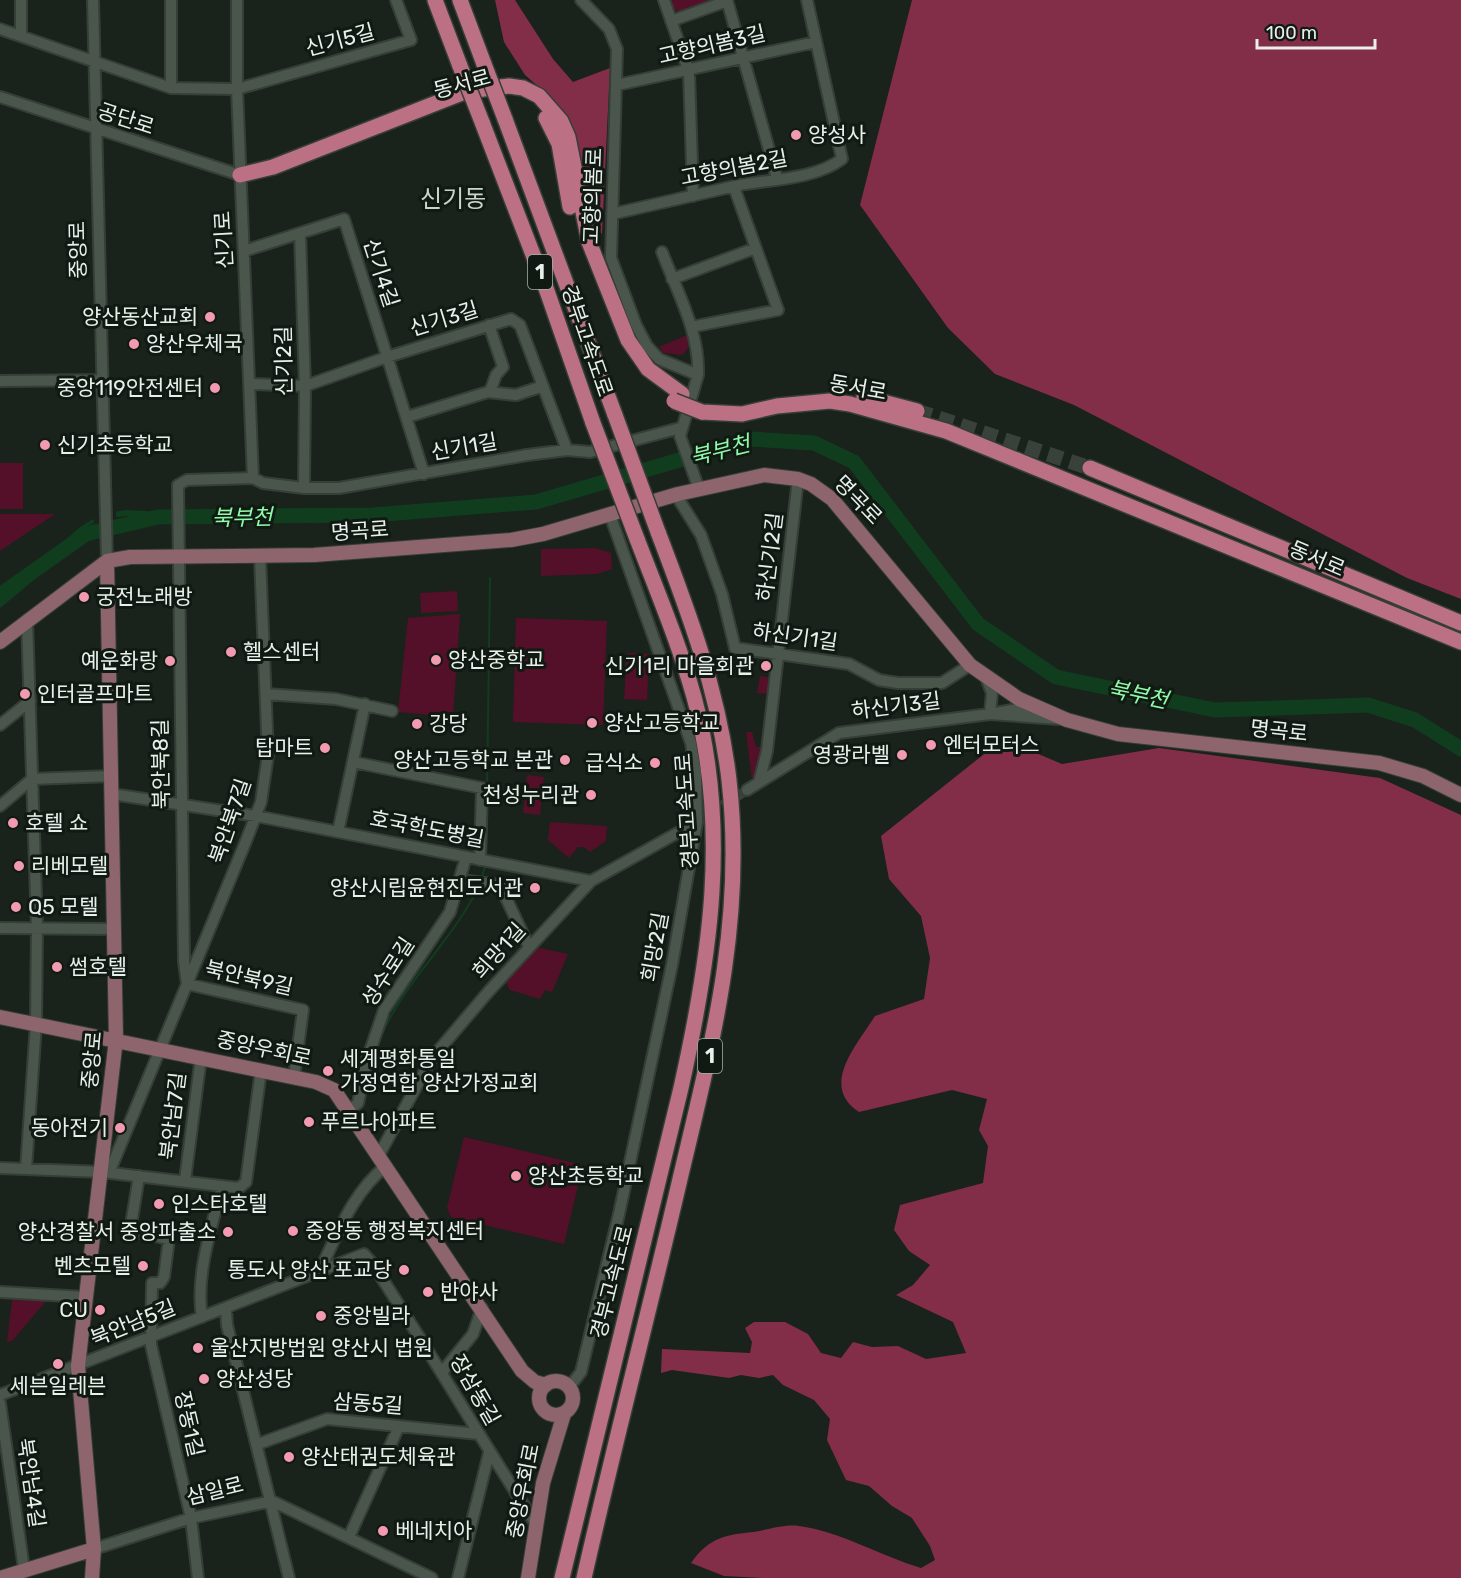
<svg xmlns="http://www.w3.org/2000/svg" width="1461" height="1578" font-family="Rubik,'Noto Sans KR',sans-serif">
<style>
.green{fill:#541028}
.forest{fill:#822e48}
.water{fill:#113d1f}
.pier{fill:#19221b}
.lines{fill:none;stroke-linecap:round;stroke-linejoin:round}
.stream{stroke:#113d1f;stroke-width:2}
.river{stroke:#113d1f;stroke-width:15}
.minor-tunnel{stroke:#38413a;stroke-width:10;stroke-dasharray:10 5;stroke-linecap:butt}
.highway-tunnel{stroke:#38413a;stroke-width:15;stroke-dasharray:15 8;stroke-linecap:butt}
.minor-casing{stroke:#363e38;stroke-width:14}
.major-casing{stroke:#363e38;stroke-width:16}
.highway-casing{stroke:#363e38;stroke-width:18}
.minor{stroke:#4a554c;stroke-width:10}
.major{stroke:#8e656d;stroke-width:14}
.highway{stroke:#bb7083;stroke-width:15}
.highway-bridge-casing{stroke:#363e38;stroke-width:18;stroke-linecap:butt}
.highway-bridge{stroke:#bb7083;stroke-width:15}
.poi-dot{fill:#f29aaf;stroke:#101912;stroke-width:2}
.labels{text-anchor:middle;stroke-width:6;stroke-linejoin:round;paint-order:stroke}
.shield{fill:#101912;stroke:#a8b0aa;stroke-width:1.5}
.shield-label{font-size:20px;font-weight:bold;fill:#e9f0eb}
.street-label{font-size:21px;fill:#e9f0eb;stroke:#101912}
.poi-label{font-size:21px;fill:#e9f0eb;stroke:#101912;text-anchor:start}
.water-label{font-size:22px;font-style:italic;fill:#8ffaaa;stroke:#101912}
.quarter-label{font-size:24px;fill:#c8d5ca;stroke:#101912}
</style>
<rect width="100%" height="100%" fill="#19221b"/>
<path class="green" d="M670 0H713L680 13 673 8Z
M687 335 689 346 683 355 664 353 659 347Z
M0 463H23V509H0Z
M0 514H55L0 551Z
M595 548 611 553 612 569 597 574 541 576V549Z
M457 591 458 611 421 613 420 593Z
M460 614 453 717 398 712 408 618Z
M516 618 607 621 603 725 513 722Z
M627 653 649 654 647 700 624 699Z
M760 676 772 678 770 694 757 693Z
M746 732H752L756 747H761L756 774 752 781Z
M527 775 544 777 540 815 523 813Z
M550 822 607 826 606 841 590 852 584 847H578L569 858 548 840Z
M535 947 568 954 552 992 545 990 540 999 510 990 504 979Z
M464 1137 583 1165 564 1244 451 1217 447 1208Z
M12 1300 46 1301 12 1341 7 1342Z"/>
<path class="forest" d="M495 0H515L553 59 573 82 610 68 602 234 593 226 564 114 548 95 525 75 504 42Z
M912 0H1461V599L1407 578 1074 405 995 374 948 328 860 205Z
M1003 739 1062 764 1159 748 1380 778 1461 815V1578H763L724 1576 691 1563C709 1538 724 1535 753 1532 767 1530 785 1524 799 1526 839 1531 881 1556 921 1568L935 1560 930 1546 912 1518 892 1506 869 1486 846 1480 827 1440 830 1419 814 1400 783 1385 773 1375 759 1378 741 1375 729 1378 672 1370 661 1373 662 1349 750 1353 752 1342 745 1328 754 1322H785L808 1334 821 1353 841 1358 853 1342 872 1347 898 1346 926 1359 966 1353 953 1322 896 1295 913 1285 930 1265 909 1251 894 1230 900 1205 983 1183 988 1146 979 1130 987 1099 952 1090 859 1112C819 1086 857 1045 875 1016L924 999 930 958 921 916 889 879 881 836Z"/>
<path class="water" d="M126 510 148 511 149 516C120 515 90 517 69 541 63 547 61 554 55 560 38 577 19 593 0 608V600C14 589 28 580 40 568 72 536 77 518 126 510Z"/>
<path class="pier" d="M116 508V519L94 527V515Z"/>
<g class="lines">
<path class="stream" d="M486 857 490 578
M481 880 485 866
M381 1036C405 981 453 940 479 886
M366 1088 376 1050"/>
<path class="river" d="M0 595 86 534 158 517 372 515 536 502 751 439 814 443 854 462 978 624 1056 677 1215 710 1368 705 1415 720 1461 749"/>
<path class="minor-tunnel" d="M697 822 747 790"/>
<path class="highway-tunnel" d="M917 411 1090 468"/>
<defs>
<path id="minor" d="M93 0 107 561
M171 0V88
M237 0V89L253 478
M581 0 609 29 617 49 611 258 636 325 647 346 659 359 698 375 680 436 699 489
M664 0 689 72 693 196
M727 0 777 178
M671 21 727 1
M0 29 171 88 237 89 411 40 396 0
M21 36V0
M617 85 816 42
M0 97 240 175
M612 214C653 205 694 195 735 186 769 179 814 180 842 159L807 0
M300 233 305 386 304 488
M244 251 344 219 424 474
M662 252C677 291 700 333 698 375
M672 279 756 248
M489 325 503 367 496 375 490 392
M691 327 778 310 734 187
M0 381 102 380
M251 384 305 386 387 357 511 319 520 325 567 450
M407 417 488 392 516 395 543 386
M253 478 187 480 178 485 184 962 187 984 303 1010 294 1077
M253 478 263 483 304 488H339L527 455 567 450 590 452 680 428
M676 495 701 535 722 594 735 648 849 664 879 680 898 683H942L970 665
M987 680 992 693 990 714 1033 706
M266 694 336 699 392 711
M0 725 30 701
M353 762 482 788 480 860
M759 782 767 751 798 479
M747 790 839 733 990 714 1059 719
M112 794 256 816 591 881
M0 806 32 779 111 776
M338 832 365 704
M460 880 500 885 529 947
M0 928 114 929
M350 1110 358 1103 367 1060 384 1010 450 912 466 857
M379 1155 432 1058 489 991 591 881 697 822
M0 1168 102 1172 239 1188 246 1182 261 1070
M26 1169 36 1024 37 928 27 620
M109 1173 246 841 261 802 268 755 260 557
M139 1176 130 1231 169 1239 164 1277 160 1283H152L151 1345 191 1518 198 1578
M185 1180 201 1057
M320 1270C338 1233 353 1192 386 1166
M0 1292 84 1297
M226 1309 227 1325 289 1578
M202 1317C195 1276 212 1226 222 1186
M443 1371 473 1334 482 1308
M567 1385 574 1381 581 1372 619 1214 672 965 697 822 696 773 691 743 610 515
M0 1395 364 1254 372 1263C429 1350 481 1439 537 1526
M0 1403 24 1569
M258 1444 327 1419 479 1434
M349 1537 399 1426
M94 1549 191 1518 272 1501 432 1578
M458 1578 489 1453"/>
<path id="major" d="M0 642 107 561 130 557 314 555 511 540 543 534 678 494 764 475 798 479 811 484 832 499 970 665 1019 699 1067 720 1118 734 1379 763 1423 776 1461 795
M0 1017 316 1082 334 1090 522 1371 535 1382 546 1385
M539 1398a17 17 0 1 1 34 0a17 17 0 1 1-34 0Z
M0 1578 94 1549
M92 1578 94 1549 78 1366 116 1039 107 561
M528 1578 543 1483 564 1414"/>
<path id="highway" d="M435 0 460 66
M460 0 484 64
M546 118 559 144 570 207
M505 119 615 415
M482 122 547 291 593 423
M240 175 273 167 467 91 509 86 523 88 539 96 561 121 568 137 589 242 628 340 648 369 682 394
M864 397 917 411
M702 412 742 414 777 406 830 401 850 404 946 431 1461 642
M1090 468 1461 623
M562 1578 681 1088C710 958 730 829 694 697 679 643 657 591 637 539
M584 1578C614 1445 649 1312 680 1179 712 1044 745 921 729 780 719 693 689 613 658 532"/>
</defs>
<use href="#minor" class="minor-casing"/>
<use href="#major" class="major-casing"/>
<use href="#highway" class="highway-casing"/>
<use href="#minor" class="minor"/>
<use href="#major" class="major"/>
<use href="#highway" class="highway"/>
<defs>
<path id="highway-bridge" d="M484 64 505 119
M460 66 482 122
M674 401 702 412
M615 415 658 532
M593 423 637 539"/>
</defs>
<use href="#highway-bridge" class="highway-bridge-casing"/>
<use href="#highway-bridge" class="highway-bridge"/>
</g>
<g class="poi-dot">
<circle cx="796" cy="135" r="6"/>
<circle cx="210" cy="317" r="6"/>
<circle cx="134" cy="344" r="6"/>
<circle cx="215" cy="388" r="6"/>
<circle cx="45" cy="445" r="6"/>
<circle cx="84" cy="597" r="6"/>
<circle cx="231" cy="652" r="6"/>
<circle cx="436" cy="660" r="6"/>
<circle cx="170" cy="661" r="6"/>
<circle cx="766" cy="666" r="6"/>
<circle cx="25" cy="694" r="6"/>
<circle cx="592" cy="723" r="6"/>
<circle cx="417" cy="724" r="6"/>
<circle cx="931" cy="745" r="6"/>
<circle cx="325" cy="748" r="6"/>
<circle cx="902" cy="755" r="6"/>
<circle cx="565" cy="760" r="6"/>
<circle cx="655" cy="763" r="6"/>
<circle cx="591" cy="795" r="6"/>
<circle cx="13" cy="823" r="6"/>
<circle cx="19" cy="866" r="6"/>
<circle cx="535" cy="888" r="6"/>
<circle cx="16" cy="907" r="6"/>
<circle cx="57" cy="967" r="6"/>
<circle cx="328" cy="1071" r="6"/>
<circle cx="309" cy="1122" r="6"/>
<circle cx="120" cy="1128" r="6"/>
<circle cx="516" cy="1176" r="6"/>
<circle cx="159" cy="1204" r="6"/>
<circle cx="293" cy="1231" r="6"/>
<circle cx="228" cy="1232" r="6"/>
<circle cx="143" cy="1266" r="6"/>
<circle cx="404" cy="1270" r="6"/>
<circle cx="428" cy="1292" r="6"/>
<circle cx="100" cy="1310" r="6"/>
<circle cx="321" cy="1316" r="6"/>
<circle cx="198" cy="1348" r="6"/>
<circle cx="58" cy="1364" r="6"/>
<circle cx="204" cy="1379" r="6"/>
<circle cx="289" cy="1457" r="6"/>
<circle cx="383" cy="1531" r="6"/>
</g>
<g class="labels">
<g class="shield">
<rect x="528" y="255" width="24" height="34" rx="4.5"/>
<rect x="698" y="1039" width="24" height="34" rx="4.5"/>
</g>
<g class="shield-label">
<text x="540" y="279">1</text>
<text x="710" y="1063">1</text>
</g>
<g class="street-label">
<text transform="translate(340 40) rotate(-15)" y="7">신기5길</text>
<text transform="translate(712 45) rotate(-13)" y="7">고향의봄3길</text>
<text transform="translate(462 84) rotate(-15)" y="7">동서로</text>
<text transform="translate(126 119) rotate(18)" y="7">공단로</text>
<text transform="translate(734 168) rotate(-11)" y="7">고향의봄2길</text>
<text transform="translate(593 196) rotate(-88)" y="7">고향의봄로</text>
<text transform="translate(224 240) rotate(-93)" y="7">신기로</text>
<text transform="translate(78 250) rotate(-91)" y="7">중앙로</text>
<text transform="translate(381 273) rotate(72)" y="7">신기4길</text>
<text transform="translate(444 319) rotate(-17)" y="7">신기3길</text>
<text transform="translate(587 341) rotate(71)" y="7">경부고속도로</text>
<text transform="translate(284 361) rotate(-91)" y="7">신기2길</text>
<text transform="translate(858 388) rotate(10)" y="7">동서로</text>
<text transform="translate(464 447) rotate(-10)" y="7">신기1길</text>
<text transform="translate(858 500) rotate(46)" y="7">명곡로</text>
<text transform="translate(360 531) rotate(-4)" y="7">명곡로</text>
<text transform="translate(770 557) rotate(-83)" y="7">하신기2길</text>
<text transform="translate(1317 559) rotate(23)" y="7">동서로</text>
<text transform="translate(795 637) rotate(8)" y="7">하신기1길</text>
<text transform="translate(896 706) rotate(-7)" y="7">하신기3길</text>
<text transform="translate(1279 731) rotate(6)" y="7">명곡로</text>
<text transform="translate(161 764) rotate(-91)" y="7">북안북8길</text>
<text transform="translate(687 811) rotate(-94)" y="7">경부고속도로</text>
<text transform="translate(230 821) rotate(-71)" y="7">북안북7길</text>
<text transform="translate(427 829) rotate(11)" y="7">호국학도병길</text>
<text transform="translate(655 947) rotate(-80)" y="7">희망2길</text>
<text transform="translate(499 951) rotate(-48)" y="7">희망1길</text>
<text transform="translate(388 972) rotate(-57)" y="7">성수로길</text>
<text transform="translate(249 978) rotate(13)" y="7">북안북9길</text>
<text transform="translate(264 1049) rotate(12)" y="7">중앙우회로</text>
<text transform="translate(92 1060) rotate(-85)" y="7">중앙로</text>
<text transform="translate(173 1116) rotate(-83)" y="7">북안남7길</text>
<text transform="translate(612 1282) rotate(-76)" y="7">경부고속도로</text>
<text transform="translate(133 1323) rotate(-22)" y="7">북안남5길</text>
<text transform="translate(475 1390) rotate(60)" y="7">장삼동길</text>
<text transform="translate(368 1404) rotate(4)" y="7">삼동5길</text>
<text transform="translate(189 1424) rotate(77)" y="7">장동1길</text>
<text transform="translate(31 1483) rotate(82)" y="7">북안남4길</text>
<text transform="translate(215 1491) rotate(-14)" y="7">삼일로</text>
<text transform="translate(523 1491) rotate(-79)" y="7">중앙우회로</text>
</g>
<g class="poi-label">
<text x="808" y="142">양성사</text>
<text x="198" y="324" text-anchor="end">양산동산교회</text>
<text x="146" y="351">양산우체국</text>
<text x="203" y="395" text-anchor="end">중앙119안전센터</text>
<text x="57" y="452">신기초등학교</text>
<text x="96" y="604">궁전노래방</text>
<text x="243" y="659">헬스센터</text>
<text x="448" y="667">양산중학교</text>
<text x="158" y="668" text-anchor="end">예운화랑</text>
<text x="754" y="673" text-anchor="end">신기1리 마을회관</text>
<text x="37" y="701">인터골프마트</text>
<text x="604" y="730">양산고등학교</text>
<text x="429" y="731">강당</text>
<text x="943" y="752">엔터모터스</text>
<text x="313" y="755" text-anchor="end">탑마트</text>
<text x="890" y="762" text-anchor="end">영광라벨</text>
<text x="553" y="767" text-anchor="end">양산고등학교 본관</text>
<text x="643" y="770" text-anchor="end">급식소</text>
<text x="579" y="802" text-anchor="end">천성누리관</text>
<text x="25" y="830">호텔 쇼</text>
<text x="31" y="873">리베모텔</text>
<text x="523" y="895" text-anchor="end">양산시립윤현진도서관</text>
<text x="28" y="914">Q5 모텔</text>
<text x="69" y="974">썸호텔</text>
<text x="340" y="1066">세계평화통일<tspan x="340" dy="24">가정연합 양산가정교회</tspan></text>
<text x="321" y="1129">푸르나아파트</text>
<text x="108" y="1135" text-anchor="end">동아전기</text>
<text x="528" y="1183">양산초등학교</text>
<text x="171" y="1211">인스타호텔</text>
<text x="305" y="1238">중앙동 행정복지센터</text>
<text x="216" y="1239" text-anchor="end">양산경찰서 중앙파출소</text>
<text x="131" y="1273" text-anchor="end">벤츠모텔</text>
<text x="392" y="1277" text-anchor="end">통도사 양산 포교당</text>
<text x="440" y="1299">반야사</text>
<text x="88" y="1317" text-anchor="end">CU</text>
<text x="333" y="1323">중앙빌라</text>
<text x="210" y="1355">울산지방법원 양산시 법원</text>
<text x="216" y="1386">양산성당</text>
<text x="58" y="1393" text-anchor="middle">세븐일레븐</text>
<text x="301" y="1464">양산태권도체육관</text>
<text x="395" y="1538">베네치아</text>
</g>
<g class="water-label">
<text transform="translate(720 450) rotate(-14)" y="8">북부천</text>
<text transform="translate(242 517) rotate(-1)" y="8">북부천</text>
<text transform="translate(1138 694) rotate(12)" y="8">북부천</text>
</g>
<g class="quarter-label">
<text x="453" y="207">신기동</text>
</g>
</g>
<path d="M1257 39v9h118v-9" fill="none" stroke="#e9f0eb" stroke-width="3"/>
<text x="1266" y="39" font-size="18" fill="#e9f0eb" stroke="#101912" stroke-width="4.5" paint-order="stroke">100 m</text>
</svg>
